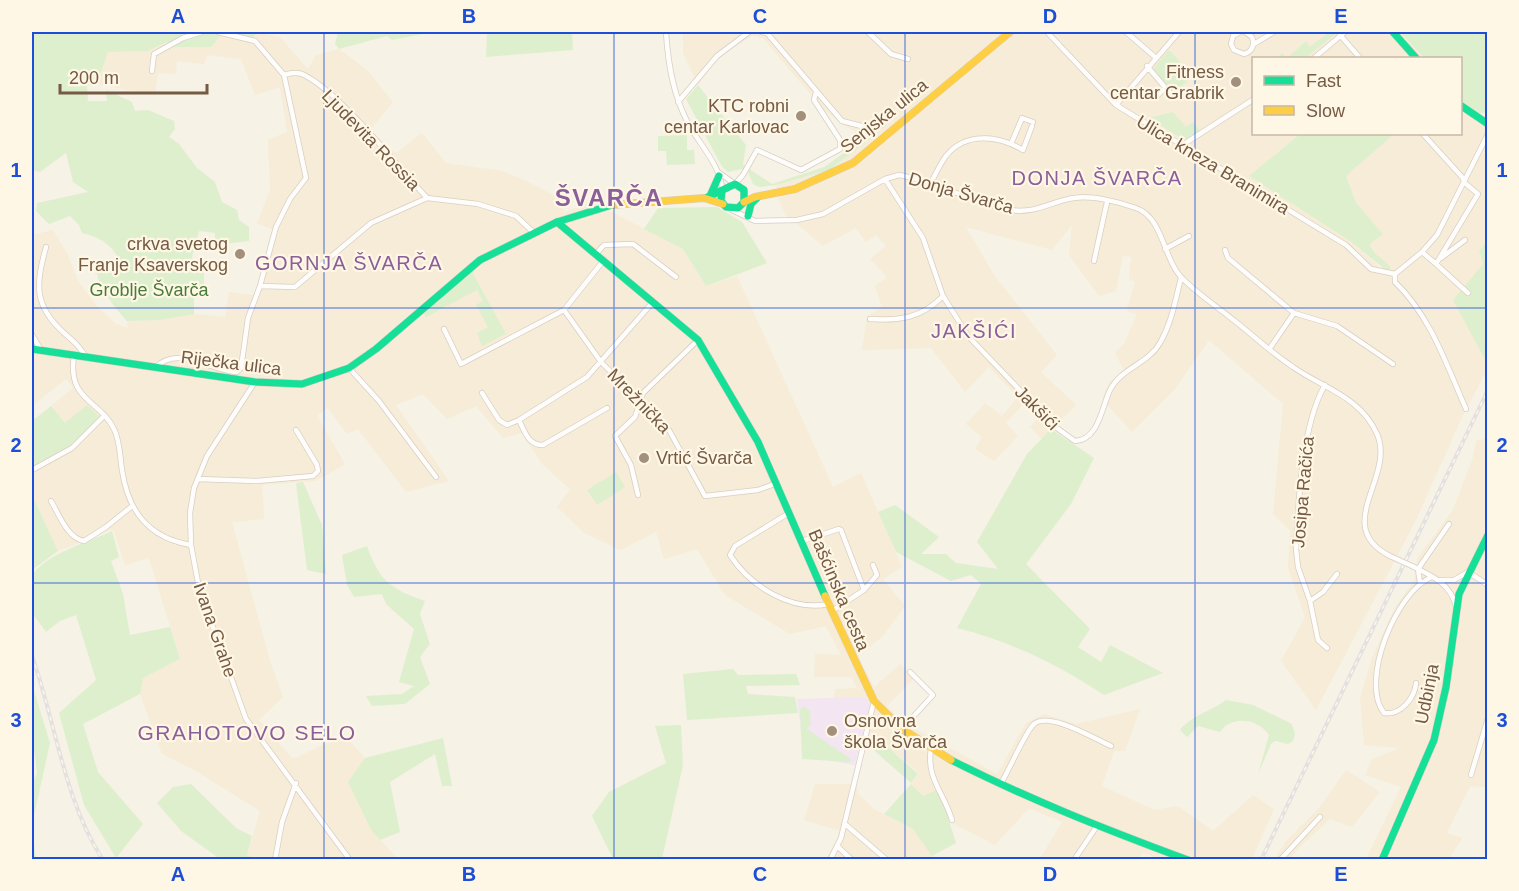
<svg xmlns="http://www.w3.org/2000/svg" width="1519" height="891" font-family="Helvetica,sans-serif">
<style>
.residential{fill:#f6ecd7}
.education{fill:#f3e5f1}
.green{fill:#deefce}
.lines{fill:none;stroke-linecap:round;stroke-linejoin:round}
.street-casing{stroke:#d7cfc3;stroke-width:6}
.fast-casing{stroke:#d7cdc1;stroke-width:8}
.slow-casing{stroke:#d7cdc1;stroke-width:8}
.street{stroke:#fefdfb;stroke-width:4.5}
.fast{stroke:#16e098;stroke-width:7}
.slow{stroke:#ffcf43;stroke-width:7}
.rail-casing{stroke:#e3e0e2;stroke-width:4}
.rail{stroke:#fff7e5;stroke-width:1.5;stroke-dasharray:4.5;stroke-linecap:butt}
.street-bridge-casing{stroke:#d7cfc3;stroke-width:6;stroke-linecap:butt}
.street-bridge{stroke:#fefdfb;stroke-width:4.5}
.grid{fill:none;stroke:#1d4ed8;stroke-width:1.5;stroke-opacity:0.55}
.poi-dot{fill:#a28f7c;stroke:#fff7e5;stroke-width:2}
.labels{text-anchor:middle;stroke-width:4.5;stroke-linejoin:round;paint-order:stroke}
.poi-label{font-size:18px;fill:#755a44;stroke:#fff7e5;text-anchor:end}
.street-label{font-size:18px;fill:#755a44;stroke:#fff7e5}
.park-label{font-size:18px;fill:#487c3b;stroke:#fff7e5}
.neighbourhood-label{font-size:20px;letter-spacing:1.5px;fill:#8b5f99;stroke:#fff7e5}
.quarter-label{font-size:21px;letter-spacing:1.5px;fill:#8b5f99;stroke:#fff7e5}
.district-label{font-size:24px;font-weight:bold;letter-spacing:1.5px;fill:#8b5f99;stroke:#fff7e5}
.neatline{fill:none;stroke:#1d4ed8;stroke-width:2}
.grid-label{font-size:20px;text-anchor:middle;font-weight:bold;fill:#1d4ed8}
</style>
<rect width="100%" height="100%" fill="#f6f2e5"/>
<path class="residential" d="M192 32H255L280 37 308 69 316 55 339 49 367 70 393 102 370 130 396 153 422 133 446 163 502 171 527 181 553 195 565 212 592 202 683 249 706 286 737 276 833 487 861 473 902 567 883 579 905 606 883 636 858 656 874 687 900 664 914 678 887 706 903 722 997 774 1026 723 1044 714 1076 724 1140 709 1125 751H1114L1102 786 1154 810 1178 806 1213 831 1253 795 1274 809 1252 859H1159L1143 853 1137 859H1040L1062 822 1029 808 995 845 948 821 939 790 923 796 911 784 919 773 867 729 869 708 833 706 835 689 857 688 851 677H814L815 654 841 655 826 626 790 634 725 595 697 549 664 559 656 532 620 550 583 532 557 507 570 489 542 464 522 433 503 438 476 406 447 419 423 394 396 405 449 481 406 492 358 429 347 434 328 408 317 416 345 464 316 481 262 485 264 519 232 522 270 661 283 697 259 720 293 759 344 735 365 758 349 783 371 830 398 859H254L247 856 260 811 196 771 162 754 140 694 142 678 180 659 149 558 125 565 113 529 58 551 32 495V467L64 451 65 423 51 406 73 388 66 379 32 406V235L53 230 68 255 78 281 97 306 116 324 128 328 127 321 160 320 194 314 225 317 229 292 259 296 277 231 257 223 270 190 268 140 287 132 280 87 255 95 241 59 207 55 204 64 177 61 176 74 158 73 155 95 97 84 108 52 148 51Z
M683 32H1400L1424 58H1254V134H1300L1249 176 1350 241 1381 268 1389 264 1380 260 1370 244 1382 234 1356 203 1346 176 1394 134H1460L1461 100 1474 115 1487 125V241L1479 251 1483 264 1487 370 1462 417 1416 520 1316 710 1281 661 1305 617 1288 568 1290 530 1273 514 1283 404 1209 340 1174 390 1132 432 1102 399 1110 382 1124 371 1115 352 1124 344 1137 314 1127 311 1135 281 1129 280 1131 257 1123 255 1116 291 1099 296 1069 255 1072 225 1052 250 966 227 994 275 1057 355 1041 372 1076 405 1042 439 1030 427 1040 416 1025 402 1006 423 1018 436 994 461 975 449 982 437 966 424 985 403 1002 416 1018 397 989 367 965 392 931 348 862 350 867 317 882 307 875 286 887 277 870 259 886 246 876 235 866 242 856 228 823 246 797 224 790 223 779 201 776 185 829 170 870 139 843 125 822 108 763 38 752 36 719 56 698 85 683 53Z
M1487 438V787L1470 786 1447 833 1462 838 1449 859H1366L1401 787 1365 775 1372 759 1400 748 1364 745 1360 699 1371 660 1395 607 1414 581 1418 557 1453 510 1473 457 1476 441Z
M1346 770 1380 792 1352 827 1330 819 1301 846 1290 859 1274 860 1286 841 1319 808Z
M815 784H857L858 794 874 809 913 829 936 859H826L841 831 804 820Z"/>
<path class="education" d="M866 697 870 705 855 765 804 756 797 699Z"/>
<path class="green" d="M32 32H257L249 43 221 35 211 47H172L167 42 148 51 108 52 97 84 87 85 88 101H107L106 90 132 102 135 111 148 110 174 121 175 129 169 137 179 144 197 168 215 182 222 202 237 210 239 220 249 227V241L215 245V233L199 231 192 257 193 268 204 269V289H194V314L160 320 127 321C114 306 96 286 96 266L120 262C112 244 100 237 82 233L79 225 70 216 49 224 36 211 37 203 88 192 73 182 66 153 40 172 32 170Z
M338 32H465H434L392 40 387 36 339 49 335 44Z
M499 32H572L573 50 486 57 487 34Z
M1329 32H1338L1305 58H1276L1282 53 1287 58 1306 41 1310 47Z
M1400 32H1487V112L1474 115 1461 100 1460 58H1424Z
M1169 50 1193 76 1173 93 1153 69Z
M698 85 746 145 743 165 772 184 824 167 868 136 870 139 829 170 776 185 759 187 753 184 748 172 742 169 728 172 721 165 686 99Z
M1173 112 1186 127 1193 122 1200 131 1184 140 1149 118Z
M1300 134H1394L1346 176 1356 203 1383 234 1370 244C1374 257 1384 258 1391 268L1387 271 1350 241 1249 176Z
M687 135V150H694L695 164 667 165 666 151H658V136Z
M717 207 742 222 767 263 706 286 683 249 644 229 658 208Z
M1487 241V363L1453 300 1483 264 1479 251Z
M471 270 506 334 482 346 477 333 488 327 476 305 483 301 477 290 426 317 421 310Z
M87 405 99 416C81 442 59 454 32 467V421L51 406 65 423Z
M1051 429 1094 458 1071 504 1026 564 1090 629 1078 647 1101 662 1110 645 1163 673 1104 695C1057 664 1012 642 957 628L981 584 971 575 951 581 896 552 878 512 895 505 939 537 921 554H946L956 563 998 569 977 542 1027 454Z
M616 472 625 487 597 505 587 490Z
M303 482 322 525 326 574 307 570 296 483Z
M32 495 58 551 32 570Z
M112 531 119 557 111 561 123 594 130 635 170 627 180 659 143 678 140 694 83 724 98 772 143 824 116 858 84 805 59 713 96 680 76 615 60 621 46 632 32 613V575C49 552 87 543 112 531Z
M367 546C379 580 390 589 425 601L420 614 430 644 420 657 430 684 405 704 372 706 366 696 402 694 414 686 399 682 414 629 386 604 382 594 354 597 347 585 342 555Z
M733 669 738 675 796 674 800 685 746 686 748 694 795 697 798 713 687 720 683 674Z
M32 684 50 743 32 825 36 860 32 859V784L37 773 32 735Z
M1226 700 1253 705 1292 724 1295 734 1293 741 1288 744 1275 741 1271 744 1258 774 1269 735C1258 718 1231 715 1220 732L1198 726 1187 737 1180 730C1192 715 1210 712 1226 700Z
M804 706 810 711 811 717 809 720 812 722 807 729 848 757 852 760 849 762 802 759 800 710Z
M681 725 683 765 662 859H613L592 816 609 792 666 763 655 726Z
M876 736 918 774 911 783 869 746Z
M443 738 452 786H442L435 754 390 782 400 832 380 840 371 830 348 782 365 758Z
M191 784 236 828 252 836 247 855 254 859H220L181 831 157 803 173 787Z
M911 784 923 796 939 789 956 843 932 856 913 829 884 814Z"/>
<g class="lines">
<defs>
<path id="street" d="M218 32 255 41 284 75C290 73 295 72 302 74 338 90 398 167 427 198L478 204 516 216 534 233
M666 32C668 64 673 96 689 125 700 145 721 166 722 190
M761 32 767 33 842 121 873 129 883 124
M868 32 891 54 908 59
M1047 32 1116 105 1346 245 1371 269 1395 274
M1126 32 1155 57
M1240 32 1233 36 1231 44 1234 50 1244 54C1252 52 1255 45 1252 37L1245 32
M1340 35 1360 58
M1254 44 1274 32
M1314 58 1345 32
M1147 66 1169 92
M152 71 154 54 183 38 202 32
M1158 95 1165 88
M678 102 717 56 749 32
M1116 105 1179 32
M1011 144 1022 118 1033 122
M1181 146 1254 99
M718 172 735 184 743 175 757 150 801 170 840 149V140L814 100 816 92
M885 179 923 238 943 296 968 336 1054 426 1075 441C1099 440 1102 406 1110 390 1121 368 1148 364 1160 343 1172 322 1175 301 1181 278
M930 185C935 175 940 164 946 156 966 131 999 136 1023 150L1032 126
M732 210 755 221 797 220 823 214 885 179 899 175C937 182 973 203 1012 210 1035 214 1052 201 1074 198 1092 195 1119 202 1136 208 1164 218 1163 260 1183 279 1199 295 1219 308 1236 322 1255 337 1273 354 1293 367 1323 388 1361 397 1377 434 1396 477 1331 526 1390 556
M46 247C36 284 33 305 64 333 73 341 81 347 86 358
M1165 249 1189 236
M1225 250 1228 258 1294 313 1337 326 1393 364
M1422 252 1436 264 1478 194 1465 183 1462 177 1423 134
M596 254 604 245 633 244 676 277
M1441 258 1465 240
M1094 261 1107 202
M1436 264 1468 293
M1395 274 1422 252 1437 235 1488 134
M1395 274V282C1431 317 1446 364 1466 409
M260 286 295 287 371 223 427 198
M564 310 601 362 669 430 705 496 758 490 777 483
M870 319C899 321 922 318 943 296
M444 329 461 364 564 310 604 260
M32 335 41 350
M1270 348 1294 313
M74 356C67 401 100 400 114 429 120 441 120 457 122 470 128 511 148 538 191 545
M155 368C178 344 210 371 237 372L241 368 248 318 260 286 276 227 290 199 306 178 284 75
M349 368 379 401 436 477
M255 382 207 456 194 488 190 513 191 545 199 588 246 719 350 860
M1325 385C1302 424 1298 503 1296 549L1298 567 1310 601 1318 640 1327 648
M482 393 499 420 507 425 519 420 587 377 653 302
M519 420C525 432 528 445 543 445L607 408
M32 470 72 448 103 417
M198 479 257 481 313 476 318 471 317 465 296 430
M638 495 631 465 615 436 635 417 643 393 698 340
M51 501C59 514 67 538 84 541L106 527 131 507
M789 513 735 546 730 555C750 586 791 612 829 604
M802 541 839 529 841 530 864 590 832 611
M1412 566C1432 576 1450 583 1456 606
M1440 580H1454L1468 572 1488 585
M1420 583 1418 569 1449 524
M864 590 877 575 873 565
M1310 601 1323 592 1337 574
M1416 683C1415 698 1400 716 1384 713 1359 681 1397 590 1432 577
M902 729 933 695 910 672
M931 749C926 778 944 793 952 820
M1471 775 1488 718
M1000 785C1009 771 1025 732 1034 724 1049 711 1095 739 1111 746
M845 824 887 860
M837 846 852 860
M275 860 282 822 296 783
M830 860 841 838 874 701
M1074 860 1097 826
M1280 860 1320 817"/>
<path id="fast" d="M1393 32 1416 58
M1460 105 1488 124
M710 196 719 176
M706 198 735 184 744 190V202L738 208 726 207 721 201 722 190
M748 216 751 204 758 197
M557 222 698 340 758 442 825 596
M32 349 255 382 302 384 349 368 376 349 480 260 557 222 612 205
M951 760C1028 799 1107 830 1188 860
M1382 860 1434 740 1446 687 1459 594 1488 535"/>
<path id="slow" d="M744 202 755 197 795 189 853 163 1010 32
M612 205 704 198 723 204
M825 596 874 701 902 729 951 760"/>
</defs>
<use href="#street" class="street-casing"/>
<use href="#fast" class="fast-casing"/>
<use href="#slow" class="slow-casing"/>
<use href="#street" class="street"/>
<use href="#fast" class="fast"/>
<use href="#slow" class="slow"/>
<defs>
<path id="rail" d="M32 656C56 723 63 798 103 860
M1261 860 1488 390"/>
</defs>
<use href="#rail" class="rail-casing"/>
<use href="#rail" class="rail"/>
<defs>
<path id="street-bridge" d="M1390 556 1412 566"/>
</defs>
<use href="#street-bridge" class="street-bridge-casing"/>
<use href="#street-bridge" class="street-bridge"/>
</g>
<path class="grid" d="M324 32V860M614 32V860M905 32V860M1195 32V860M32 308H1488M32 583H1488"/>
<g class="poi-dot">
<circle cx="1236" cy="82" r="6"/>
<circle cx="801" cy="116" r="6"/>
<circle cx="240" cy="254" r="6"/>
<circle cx="644" cy="458" r="6"/>
<circle cx="832" cy="731" r="6"/>
</g>
<g class="labels">
<g class="poi-label">
<text x="1224" y="78">Fitness<tspan x="1224" dy="21">centar Grabrik</tspan></text>
<text x="789" y="112">KTC robni<tspan x="789" dy="21">centar Karlovac</tspan></text>
<text x="228" y="250">crkva svetog<tspan x="228" dy="21">Franje Ksaverskog</tspan></text>
<text x="656" y="464" text-anchor="start">Vrtić Švarča</text>
<text x="844" y="727" text-anchor="start">Osnovna<tspan x="844" dy="21">škola Švarča</tspan></text>
</g>
<g class="street-label">
<text transform="translate(884 116) rotate(-39)" y="6">Senjska ulica</text>
<text transform="translate(371 140) rotate(46)" y="6">Ljudevita Rossia</text>
<text transform="translate(1213 165) rotate(31)" y="6">Ulica kneza Branimira</text>
<text transform="translate(961 193) rotate(16)" y="6">Donja Švarča</text>
<text transform="translate(231 363) rotate(7)" y="6">Riječka ulica</text>
<text transform="translate(639 401) rotate(46)" y="6">Mrežnička</text>
<text transform="translate(1037 408) rotate(45)" y="6">Jakšići</text>
<text transform="translate(1303 492) rotate(-85)" y="6">Josipa Račića</text>
<text transform="translate(839 590) rotate(67)" y="6">Bašćinska cesta</text>
<text transform="translate(215 630) rotate(71)" y="6">Ivana Grahe</text>
<text transform="translate(1427 694) rotate(-79)" y="6">Udbinja</text>
</g>
<g class="park-label">
<text x="149" y="296">Groblje Švarča</text>
</g>
<g class="neighbourhood-label">
<text x="1097" y="185">DONJA ŠVARČA</text>
<text x="349" y="270">GORNJA ŠVARČA</text>
<text x="974" y="338">JAKŠIĆI</text>
</g>
<g class="quarter-label">
<text x="247" y="740">GRAHOTOVO SELO</text>
</g>
<g class="district-label">
<text x="609" y="206">ŠVARČA</text>
</g>
</g>
<rect width="1519" height="891" fill="none" stroke="#fff7e5" stroke-width="66"/>
<rect x="1252" y="57" width="210" height="78" fill="#fff7e5" stroke="#c8b8a5" stroke-width="1.5"/>
<rect x="1264" y="76" width="30" height="9" fill="#16e098" stroke="#c8b8a5" stroke-width="1.5"/>
<text x="1306" y="87" font-size="18" fill="#755a44">Fast</text>
<rect x="1264" y="106" width="30" height="9" fill="#ffcf43" stroke="#c8b8a5" stroke-width="1.5"/>
<text x="1306" y="117" font-size="18" fill="#755a44">Slow</text>
<path d="M60 84v9h147v-9" fill="none" stroke="#755a44" stroke-width="3"/>
<text x="69" y="84" font-size="18" fill="#755a44" stroke="#fff7e5" stroke-width="4.5" paint-order="stroke">200 m</text>
<rect x="33" y="33" width="1453" height="825" class="neatline"/>
<g class="grid-label">
<text x="178" y="23">A</text>
<text x="469" y="23">B</text>
<text x="760" y="23">C</text>
<text x="1050" y="23">D</text>
<text x="1341" y="23">E</text>
<text x="16" y="177">1</text>
<text x="1502" y="177">1</text>
<text x="16" y="452">2</text>
<text x="1502" y="452">2</text>
<text x="16" y="727">3</text>
<text x="1502" y="727">3</text>
<text x="178" y="881">A</text>
<text x="469" y="881">B</text>
<text x="760" y="881">C</text>
<text x="1050" y="881">D</text>
<text x="1341" y="881">E</text>
</g>
</svg>
